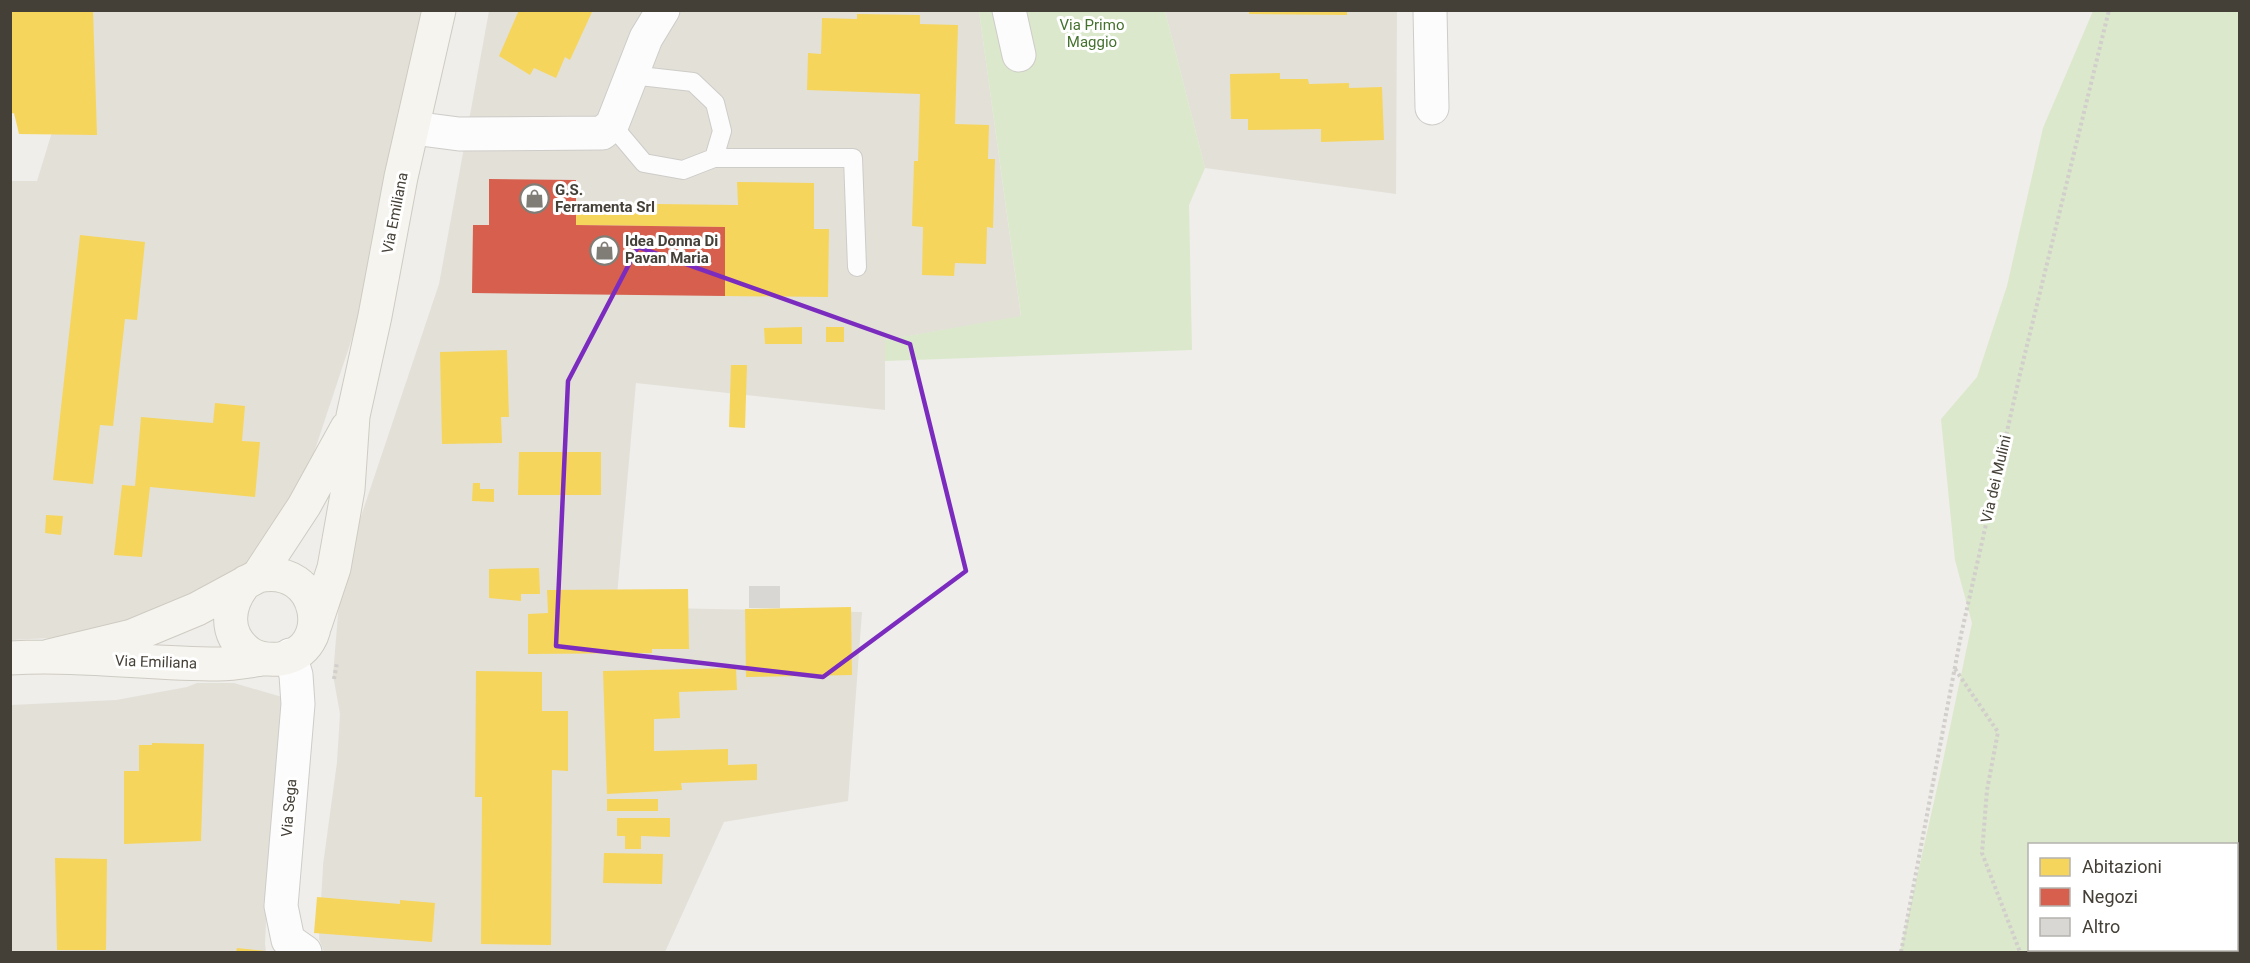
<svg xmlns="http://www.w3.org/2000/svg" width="2250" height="963" font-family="Roboto,sans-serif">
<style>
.residential{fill:#e3e0d8}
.green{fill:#dbe8cc;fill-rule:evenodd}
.homes{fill:#f6d55c}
.shops{fill:#d6604d}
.building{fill:#d9d7d3}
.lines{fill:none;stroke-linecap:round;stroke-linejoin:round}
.lane-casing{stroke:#cdccc8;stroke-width:20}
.street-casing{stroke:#cdccc8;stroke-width:35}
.secondary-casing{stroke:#cecbc2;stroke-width:35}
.path{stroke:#d1cecb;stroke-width:4;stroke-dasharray:3 3;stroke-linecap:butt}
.lane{stroke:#fdfcfc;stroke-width:18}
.street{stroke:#fdfcfc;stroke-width:33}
.secondary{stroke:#f6f4ef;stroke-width:33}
.marked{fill:none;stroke:#7b2cbf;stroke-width:4.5;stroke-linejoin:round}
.labels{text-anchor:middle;stroke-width:6;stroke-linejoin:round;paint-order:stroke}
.park-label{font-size:15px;fill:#45712f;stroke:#fff}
.poi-label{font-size:15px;font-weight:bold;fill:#454037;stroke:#fff;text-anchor:start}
.street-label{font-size:15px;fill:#454037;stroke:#fff}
</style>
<rect width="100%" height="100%" fill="#efeeea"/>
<path class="residential" d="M89 11H423L375 269 289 528 239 581 109 635 11 640 10 181H37Z
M489 11H979L1021 317 885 340V410L636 383 616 607 862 612 848 801 724 822 665 952H324L319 939 323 865 337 762 340 714 333 675 342 566 347 558 439 284Z
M1165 11H1397L1396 194 1205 168Z
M197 683H234L282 697 269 860 265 944 266 952H11V705L116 700 187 687Z"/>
<path class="green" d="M979 11H1165L1205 168 1189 205 1192 350 885 361V340L1021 316Z
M2093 11H2239V952H1900L1940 775 1972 623 1955 560 1941 419 1977 377 2007 286 2043 128ZM2030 844H2236V950H2030Z"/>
<path class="homes" d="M10 10H93L97 135 19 134 14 113 10 114Z
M519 10 592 12 570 60 565 57 556 78 534 68 530 75 499 56Z
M1249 10H1347V15L1249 14Z
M857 14 920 15V24L958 25 955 124 989 125 988 159H995L993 228 987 227 986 264 955 263 954 276 922 275 923 227 912 226 914 161H918L920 94 807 90 808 53 821 54 822 18 857 19Z
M1280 73V79H1308L1309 84 1349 83V88L1382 87 1384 140 1321 142V129L1248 130V119H1231L1230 74Z
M737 182 814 183V229H829L828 297 725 296V227L576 225V203L738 205Z
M80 235 145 242 137 320 125 319 113 426 100 425 93 484 53 480Z
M802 327V344H765L764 328Z
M826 327H844V342H826Z
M507 350 509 417H501L502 443 442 444 440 352Z
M731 365H747L745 428 729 427Z
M215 403 245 406 242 441 260 442 255 497 150 487 142 557 114 555 122 485 135 486 141 417 213 423Z
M519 452H601V495H518Z
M473 483H480V489H494V502L472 501Z
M46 515 63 516 61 535 45 533Z
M539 568 540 594H521V601L489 598V569Z
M688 589 689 649H652V653L528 654V614L548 613 547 590Z
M851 607 852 675 746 677 745 609Z
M736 668 737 690 679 692 680 718 654 719V751L728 749V765L757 764V780L681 783 682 790 607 794 603 671Z
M476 671 542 672V711H568V771L552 770 551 945 481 944 482 797H475Z
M152 743 204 744 201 841 124 844V771H139V745H152Z
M607 799H658V811H607Z
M617 818H670V837L641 836V849H625V836H617Z
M604 853 663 854 662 884 603 883Z
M55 858 107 859 106 950H57Z
M317 897 400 904V900L435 903 432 942 314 933Z
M237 948 266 951V952H236Z"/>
<path class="shops" d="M489 179 576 180V225L725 227V296L472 293 473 225H489Z"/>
<path class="building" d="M749 586H780V608H749Z"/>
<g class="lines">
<defs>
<path id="lane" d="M612 125 644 163 683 170 714 158 722 131 715 103 693 82 631 75
M714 158H853L857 267"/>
<path id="street" d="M1009 10 1019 55
M1430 10 1432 108
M413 128 459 134 602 133 612 125 646 38 663 10
M290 655 296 675 298 704 281 906 288 940 305 952"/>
<path id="secondary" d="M258 576 304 506 347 428
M315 625 334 568 348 489 353 416 375 316 401 177 439 10
M49 656 132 636 197 609 258 576C321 562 336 651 280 659 269 660 258 659 249 653 223 634 227 604 246 582
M10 658C80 654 148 664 218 664 233 664 248 661 263 659"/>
</defs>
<use href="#lane" class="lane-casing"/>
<use href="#street" class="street-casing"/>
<use href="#secondary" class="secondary-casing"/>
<path class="path" d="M1955 669 1998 732 1987 790 1982 853 2020 952
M334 679 337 663
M1901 952 1961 635 2020 374 2109 10"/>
<use href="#lane" class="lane"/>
<use href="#street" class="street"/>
<use href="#secondary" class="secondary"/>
</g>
<path class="marked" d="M638 247 910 344 966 571 823 677 556 646 568 381Z"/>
<defs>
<symbol id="shop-ring" viewBox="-11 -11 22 22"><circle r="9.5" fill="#fff" stroke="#807d76" stroke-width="1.5"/><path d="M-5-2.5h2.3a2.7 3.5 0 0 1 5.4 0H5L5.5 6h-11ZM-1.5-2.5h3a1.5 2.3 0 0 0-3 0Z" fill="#807d76"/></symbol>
</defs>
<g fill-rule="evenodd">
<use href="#shop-ring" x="518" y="182" width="33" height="33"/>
<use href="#shop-ring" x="588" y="234" width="33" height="33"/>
</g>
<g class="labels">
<g class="park-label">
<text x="1092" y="30">Via Primo<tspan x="1092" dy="17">Maggio</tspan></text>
</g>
<g class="poi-label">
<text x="555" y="195">G.S.<tspan x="555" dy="17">Ferramenta Srl</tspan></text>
<text x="625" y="246">Idea Donna Di<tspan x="625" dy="17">Pavan Maria</tspan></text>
</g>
<g class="street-label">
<text transform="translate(395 213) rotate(-79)" y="5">Via Emiliana</text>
<text transform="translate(1996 479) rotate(-77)" y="5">Via dei Mulini</text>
<text transform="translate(156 662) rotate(2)" y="5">Via Emiliana</text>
<text transform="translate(289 808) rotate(-85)" y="5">Via Sega</text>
</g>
</g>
<rect width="2250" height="963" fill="none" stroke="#454037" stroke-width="24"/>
<rect x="2028" y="843" width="210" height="108" fill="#ffffff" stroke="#b5b3af" stroke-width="1.5"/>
<rect x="2040" y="858" width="30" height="18" fill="#f6d55c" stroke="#b5b3af" stroke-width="1.5"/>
<text x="2082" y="873" font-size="18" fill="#454037">Abitazioni</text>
<rect x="2040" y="888" width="30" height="18" fill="#d6604d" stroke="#b5b3af" stroke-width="1.5"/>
<text x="2082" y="903" font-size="18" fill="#454037">Negozi</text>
<rect x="2040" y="918" width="30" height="18" fill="#d9d7d3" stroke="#b5b3af" stroke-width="1.5"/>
<text x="2082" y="933" font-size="18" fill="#454037">Altro</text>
</svg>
